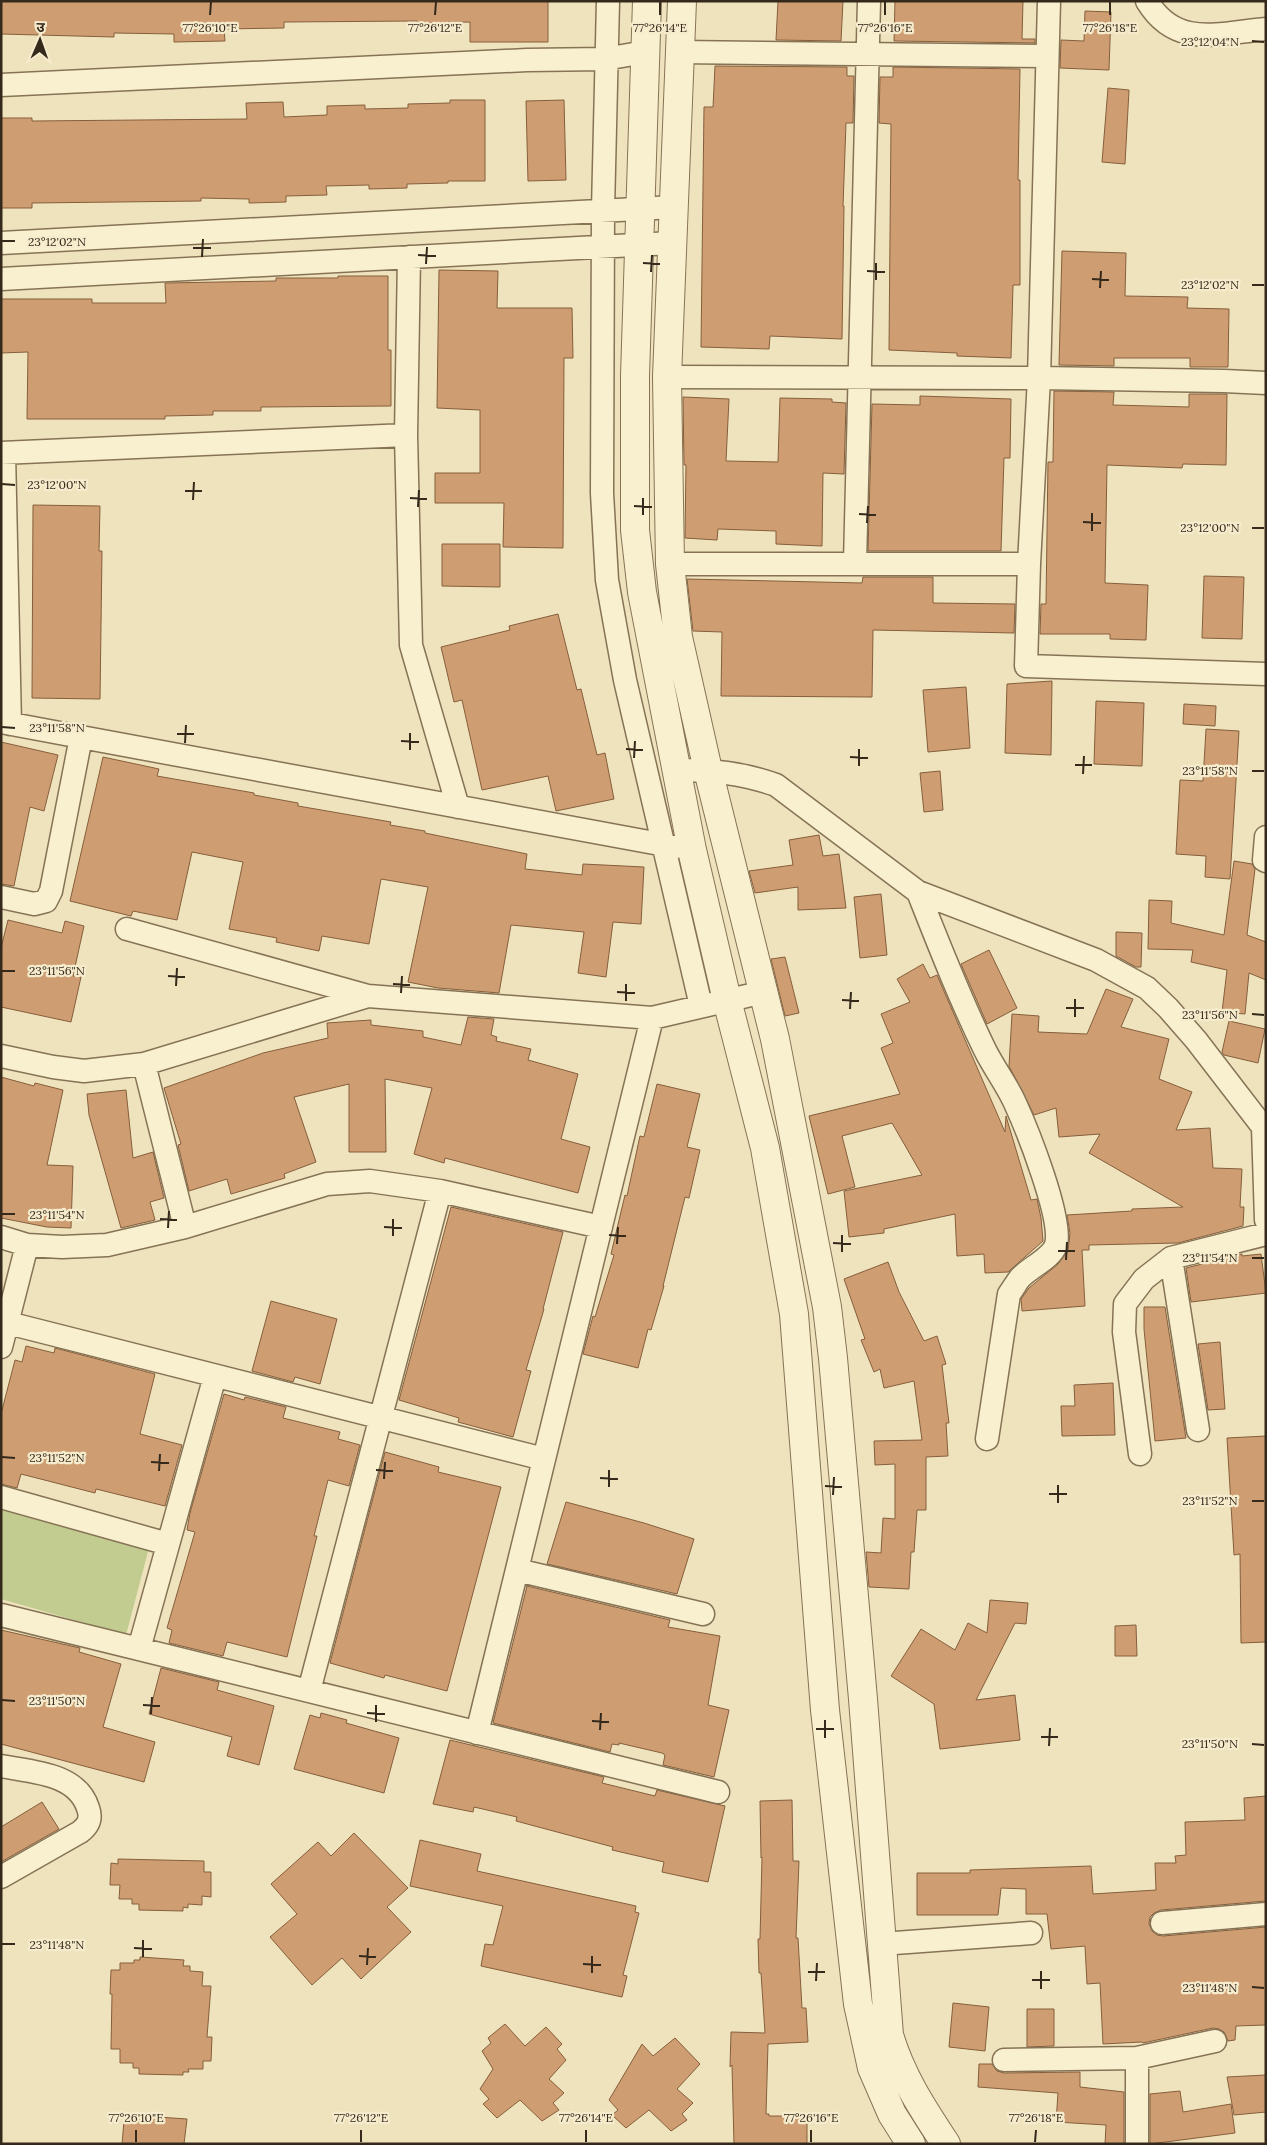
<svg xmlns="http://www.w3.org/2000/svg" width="1267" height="2145" font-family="Lora,'Noto Sans Devanagari',serif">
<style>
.green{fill:#c2cc91}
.building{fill:#ce9e72;stroke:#865e3b}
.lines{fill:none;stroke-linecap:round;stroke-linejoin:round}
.minor-casing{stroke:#867356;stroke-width:25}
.tertiary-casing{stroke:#867356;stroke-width:30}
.minor{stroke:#f9f0d0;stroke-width:22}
.tertiary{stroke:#f9f0d0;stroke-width:28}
.ticks{fill:none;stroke:#35291b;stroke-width:2}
.ticks-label{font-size:12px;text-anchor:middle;fill:#35291b;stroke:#f6eccd;stroke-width:4.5;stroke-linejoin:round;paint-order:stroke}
</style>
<rect width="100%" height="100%" fill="#eee3bd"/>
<path class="green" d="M1 1506 149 1548 126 1635 1 1599Z"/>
<path class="building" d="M1 1H548V42H470V22L417 23V21L284 22V28L224 29 225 41 174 42V34L114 33V37L1 34Z
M778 1H843L841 41 776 40Z
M895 1H1023L1022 39H1035V43L894 41Z
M1085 11 1111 12 1109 70 1060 68 1061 40 1084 41Z
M715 66 847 67V76H854L853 123H846L843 206H844L842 339 770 336 769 349 701 347 704 107H713Z
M893 67 1020 69 1018 180H1020V285H1013L1011 358 957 356V353L889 350 891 124 879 123 880 77H893Z
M1108 88 1129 90 1125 164 1102 162Z
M450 100H485V181H448V183L407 184V188L369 189V185L326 186 327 195 286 196V202L249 203V199L201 198V201L32 203V208H1V118H32V121L247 119 246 103 283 102 284 117 327 115V106L365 105V109L408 108V104L450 103Z
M564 100 566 180 528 181 526 101Z
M1062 251 1126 253 1125 296 1188 297 1187 308 1229 309 1228 367H1190V358H1114V366L1059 365Z
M439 270 498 271 497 308H572L573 358H564L563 548 503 547 504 503H435V473H480V410L437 408Z
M338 276H388V350H391V406L261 407V411H213V415L165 416V419H27L28 352 1 353V299H92V303H166L165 283 276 281V278H338Z
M1054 391 1114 392 1113 405 1189 407V394H1227L1226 465 1183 464 1182 468 1107 465 1105 583 1148 585 1146 640 1110 639V634H1040L1041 604H1046L1048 462H1053Z
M920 396 1011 399 1010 458H1004L1001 551H868L872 404 920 405Z
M683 397 729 399 726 461 778 462 780 398 832 399V402L846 403 844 474 823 473 822 546 776 544V531L718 529 717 540 685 538 686 465H684Z
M33 505 100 506 99 551H102L100 699 32 698Z
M442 544H500V587L442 586Z
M1204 576 1244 577 1242 639 1202 638Z
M863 577H933V603L1015 604 1014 633 873 630 872 697 721 696 722 632 693 631 687 579 862 583Z
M558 614 577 690 581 689 597 755 605 753 614 799 556 811 548 776 482 790 462 700 454 702 441 647 510 630 509 626Z
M1052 681 1051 755 1005 753 1007 684Z
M966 687 970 748 928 752 923 690Z
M1096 701 1144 703 1142 766 1094 764Z
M1184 704 1216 706 1215 726 1183 724Z
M1206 729 1239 731 1230 879 1205 877 1206 856 1176 854 1180 780 1203 781Z
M1 742 58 755 44 811 30 807 14 886 1 884Z
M103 757 159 769 157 776 254 793V795L298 803V806L391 822 390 825 425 831V833L527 854 525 869 582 875 583 864 644 867 641 924 613 922 606 977 578 973 584 932 511 925 499 993 438 988 408 982 428 887 381 879 369 944 322 936 319 951 276 942 277 938 229 929 243 862 192 852 177 920 133 911 131 916 70 901Z
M940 771 943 810 924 812 920 773Z
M819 835 823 856 839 854 846 908 798 910V887L755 893 749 871 793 865 789 840Z
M1234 861 1252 864 1255 869 1247 935 1266 942V980L1249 973 1245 1014 1222 1012 1227 970 1191 962 1193 950 1148 949 1149 900 1172 901 1171 923 1224 935Z
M881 894 887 955 860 958 854 897Z
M8 920 62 933 65 921 84 926 73 976 81 977 71 1022 1 1007V948Z
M1116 932 1142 933 1141 967H1136L1116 956Z
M989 950 1017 1008 987 1024 961 964Z
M785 957 799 1013 785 1016 771 959Z
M923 964 930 978 937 975 1005 1132 1006 1116 1031 1200 1037 1199 1041 1218 1043 1241 1008 1272 985 1273 984 1254 957 1256 955 1214 884 1229V1233L849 1237 844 1191 922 1175 892 1123 842 1136 855 1187 828 1194 809 1116 900 1094 881 1048 893 1043 881 1014 910 1002 897 979Z
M1106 989 1133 999 1121 1027 1169 1039 1159 1079 1192 1092 1176 1130 1210 1128 1213 1168 1242 1169 1240 1207H1244L1243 1226 1178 1243 1089 1245V1250H1082L1085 1306 1022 1311 1021 1299 1029 1288 1058 1264 1068 1251 1070 1233 1067 1215 1132 1211V1209L1183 1207 1089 1153 1100 1134 1059 1137 1056 1108 1034 1115 1009 1066 1012 1014 1039 1016 1038 1032 1087 1034Z
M468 1017 494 1019 491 1035 497 1037 496 1041 531 1049 528 1060 578 1074 561 1139 590 1147 578 1193 445 1158 444 1163 414 1154 432 1088 385 1079 386 1152H349V1084L294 1097 316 1162 284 1174 285 1178 231 1194 227 1179 189 1191 178 1145 181 1144 164 1088 263 1053 328 1038 327 1023 371 1020V1025L423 1031V1037L461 1045Z
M1229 1021 1265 1029 1258 1063 1224 1055 1222 1052Z
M1 1077 34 1086 35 1083 63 1090 47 1165 73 1166 71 1228 47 1227 1 1218Z
M657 1084 700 1094 687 1147 700 1150 689 1198 685 1197 663 1286H664L651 1330 648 1329 638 1368 583 1354 593 1316 595 1317 614 1255 611 1254 625 1195 627 1196 640 1136 644 1137Z
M126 1090 133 1158 153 1152 164 1198 150 1202 155 1220 121 1228 89 1115 87 1094Z
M451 1207 563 1232 543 1309H544L526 1370 531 1371 513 1437 458 1422 459 1418 399 1400Z
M1242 1254V1256L1261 1254 1266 1293 1191 1302 1186 1268Z
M888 1262 899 1292 924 1341 937 1336 946 1364 942 1365 949 1423H946L948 1456 926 1457V1510H917L914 1552H911L909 1589 869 1587 866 1552 881 1553 883 1518 895 1519V1464L875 1465 874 1441 922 1440 914 1381 884 1388 880 1369 874 1372 861 1340 865 1339 844 1279Z
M271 1301 337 1319 320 1384 295 1377 293 1382 252 1371Z
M1144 1307H1165L1186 1438 1155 1441 1144 1329Z
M1220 1342 1225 1409 1208 1410 1198 1344Z
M26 1346 54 1353 55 1348 155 1374 140 1434 182 1445 165 1506 96 1489 95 1493 21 1474 17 1488 1 1484V1414L15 1360 22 1362Z
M1113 1383 1115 1435 1062 1436 1061 1406H1075L1074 1385Z
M224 1394 244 1400 245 1397 286 1407 283 1418 340 1432 338 1439 360 1445 349 1486 328 1480 314 1536H317L287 1657 227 1642 223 1656 169 1643 172 1630 167 1628 195 1532 187 1530 190 1513Z
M1266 1436V1642L1241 1643 1240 1554 1234 1555 1227 1438Z
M385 1452 439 1467 438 1472 501 1487 447 1691 385 1675 384 1678 330 1663Z
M566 1502 644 1523 694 1539 677 1594 547 1564Z
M527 1586 670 1620 668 1627 720 1636 708 1705 729 1710 714 1777 663 1765 665 1755 662 1753 619 1743V1745L612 1744 610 1752 493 1723Z
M990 1600 1028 1603 1026 1624 1015 1623 976 1700 1015 1695 1020 1740 940 1749 934 1704 891 1676 921 1629 955 1650 968 1623 987 1633Z
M1136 1625 1137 1656H1115V1626Z
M1 1630 80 1648 79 1652 121 1664 103 1727 155 1742 144 1782 1 1744Z
M161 1668 219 1682 217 1690 274 1706 259 1765 227 1756 232 1737 149 1714Z
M321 1713 347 1720 346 1723 399 1738 384 1793 294 1769 310 1715 320 1718Z
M450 1740 604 1777 602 1783 655 1796 657 1790 725 1806 708 1882 662 1872 664 1862 612 1850 613 1847 516 1821 517 1817 474 1807 473 1812 433 1804Z
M1266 1796V1901L1161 1910 1154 1913 1150 1917 1149 1924 1152 1931 1157 1935 1163 1936 1266 1927V2025L1236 2026 1235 2040 1228 2041 1224 2032 1219 2029 1213 2028 1143 2043 1142 2042 1103 2044 1100 1983 1087 1984 1085 1946 1051 1949 1047 1914H1026V1889L1001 1888 998 1915H917V1873H970V1870L1091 1866 1093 1894 1156 1890 1155 1863H1176L1175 1856 1186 1855 1185 1822 1245 1820 1244 1798Z
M792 1800 793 1861H799L796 1938H798L802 2008H806L808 2042 768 2044 766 2114H769V2116H807V2144H734L732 2065 730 2067 731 2032 765 2033 761 1973H759L758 1939H760L762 1857 761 1858 760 1801Z
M42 1802 59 1829 1 1862V1827Z
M354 1833 408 1888 387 1907 411 1932 361 1979 342 1958 312 1985 270 1937 297 1914 271 1884 318 1842 331 1856Z
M420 1840 481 1854 477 1871 636 1906 635 1912 639 1913 623 1975 627 1976 622 1997 481 1966 485 1944 493 1945 503 1906 410 1886Z
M118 1859 204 1861V1872H211V1897L202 1896V1905L188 1904V1908L183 1907V1911L139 1910V1904H132V1899H119L120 1885H110L111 1863 118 1864Z
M140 1957 184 1960 183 1966H190V1971L203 1972 202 1986H211L207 2037H212L211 2061H203V2069H188L189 2072H183V2075L139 2074V2068H133V2063H120V2049H111L112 1994H110L111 1970H120V1963H134V1960H140Z
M953 2003 989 2007 985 2051 949 2047Z
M1027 2009H1054V2046L1027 2047Z
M505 2024 525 2046 546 2027 562 2044 557 2049 566 2060 549 2079 564 2093 553 2103 559 2110 542 2121 520 2100 497 2118 483 2104 489 2099 480 2089 493 2069 482 2051 491 2043 488 2038Z
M675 2038 700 2064 677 2089 693 2103 682 2114 687 2120 671 2131 649 2110 626 2128 612 2115 618 2110 609 2100 642 2044 653 2056Z
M979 2064H992L997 2071 1004 2073 1080 2072V2087L1124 2092V2144H1105L1106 2125 1056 2122 1058 2093 978 2087Z
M1266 2075V2112L1234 2115 1227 2077Z
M1180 2091 1183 2112 1231 2104 1235 2133 1150 2144V2094Z
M143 2116 187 2119 184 2144H122L124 2121 138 2122V2119H143Z"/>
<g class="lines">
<defs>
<path id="minor" d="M608 1 603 210 602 493 607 580 625 680 701 1006
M1049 1 1039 378 1029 564 1026 666 1266 674
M1147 1C1176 49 1219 33 1266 29
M679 52 1046 56
M1 85 527 60 605 59 645 52
M1 243 674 207
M409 257 406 435 411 645 458 807
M1 279 672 243
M667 377 1039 378 1224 381 1266 383
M1 453 406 435
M4 453 10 724
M855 563 869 1
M670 564H1029
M1 722 81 737
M675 770C711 770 743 773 776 785L918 892 1096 960 1147 988 1168 1008 1196 1040 1263 1127 1266 1220
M1266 837 1264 860 1266 861
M918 892C939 945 960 999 985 1050 994 1068 1007 1085 1015 1103 1027 1129 1063 1219 1056 1245 1051 1259 1030 1267 1020 1278 1016 1283 1013 1289 1009 1294L987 1439
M1 897 34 904 46 901 51 891 81 737 676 847
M127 929 368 996 652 1018 764 992
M1 1056 53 1067 84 1071 144 1064 368 996
M144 1064 185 1227
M1 1237 27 1245 62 1247 107 1245 185 1227 327 1184 370 1181 440 1191 601 1227
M1171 1258 1198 1430
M8 1323 544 1459
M1 1347 27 1245
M1140 1454 1124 1332 1125 1304 1144 1279 1171 1258 1266 1234
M1 1497 168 1544
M517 1570 703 1614
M1 1615 718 1792
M139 1649 215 1376
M309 1691 440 1191
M477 1733 652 1018
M1 1766C32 1772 77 1773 88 1808 92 1819 88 1826 80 1832L1 1877
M1162 1923 1266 1914
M881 1944 1031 1933
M1137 2058V2144
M1004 2060 1137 2058 1215 2041"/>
<path id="tertiary" d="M647 1 635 376V530L642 592 692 850 727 1000 765 1148 794 1314 825 1710 858 2004 872 2068 892 2114 911 2144
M682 1 667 377 670 564 678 637 708 770 775 1039 827 1307 833 1358 863 1699 889 2035C901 2076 923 2109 946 2144"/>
</defs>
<use href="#minor" class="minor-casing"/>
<use href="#tertiary" class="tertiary-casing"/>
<use href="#minor" class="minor"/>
<use href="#tertiary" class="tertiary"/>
</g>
<path class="ticks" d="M210 15 211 2M435 15 436 2M660 15V2M885 15V2M1110 15V2M1252 41 1264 42M2 241H15M193 248H211M418 255 436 256M202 257 203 239M643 263 660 264M426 264 427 247M867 271 885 272M651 272 652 255M1092 279 1109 280M876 280V263M1252 285H1264M1100 288 1101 271M2 484 15 485M185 491H202M410 498 427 499M193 500 194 482M634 506 652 507M418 507 419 490M859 514 876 515M643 515V498M1083 522 1101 523M867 523 868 506M1252 528H1264M1092 531V513M2 727 15 728M177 734H194M401 741 419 742M185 743 186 725M626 749 643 750M410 750V733M850 757 868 758M634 758 635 741M1075 765H1092M859 766V749M1252 771H1264M1083 774 1084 756M2 971H15M168 976 185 977M393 984 410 985M176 986 177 968M617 992 635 993M401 993 402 976M842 1000 859 1001M626 1001V984M1066 1008H1084M850 1009 851 992M1252 1014 1264 1015M1075 1017V999M2 1214H15M160 1219 177 1220M384 1227 402 1228M168 1228 169 1211M609 1235 626 1236M393 1236V1219M833 1243 851 1244M617 1244 618 1227M1058 1251H1075M842 1252V1235M1252 1258H1264M1066 1260 1067 1242M2 1457 15 1458M151 1462 169 1463M376 1470 393 1471M159 1471 160 1454M600 1478 618 1479M384 1479 385 1462M825 1486 842 1487M609 1487V1470M1049 1494H1067M833 1495 834 1477M1252 1501H1264M1058 1503V1485M2 1700 15 1701M143 1705 160 1706M367 1713 385 1714M151 1714 152 1697M592 1721 609 1722M376 1722V1705M816 1729H834M600 1730 601 1713M1041 1737H1058M825 1738V1720M1252 1744 1264 1745M1049 1746 1050 1728M2 1944H15M134 1948 152 1949M359 1956 376 1957M143 1957V1940M583 1964 601 1965M367 1965 368 1948M808 1972H825M592 1973V1956M1032 1980H1050M816 1981 817 1963M1252 1987 1264 1988M1041 1989V1971M136 2142V2130M361 2142V2130M586 2142V2130M811 2142V2130M1035 2142 1036 2130"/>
<g class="ticks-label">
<text x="210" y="32">77°26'10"E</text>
<text x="435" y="32">77°26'12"E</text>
<text x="660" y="32">77°26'14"E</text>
<text x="885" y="32">77°26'16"E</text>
<text x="1110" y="32">77°26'18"E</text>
<text x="1210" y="46">23°12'04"N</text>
<text x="57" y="246">23°12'02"N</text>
<text x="1210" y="289">23°12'02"N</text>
<text x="57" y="489">23°12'00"N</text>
<text x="1210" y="532">23°12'00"N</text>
<text x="57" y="732">23°11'58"N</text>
<text x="1210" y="775">23°11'58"N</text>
<text x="57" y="975">23°11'56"N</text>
<text x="1210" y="1019">23°11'56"N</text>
<text x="57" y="1219">23°11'54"N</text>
<text x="1210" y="1262">23°11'54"N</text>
<text x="57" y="1462">23°11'52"N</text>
<text x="1210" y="1505">23°11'52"N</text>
<text x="57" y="1705">23°11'50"N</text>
<text x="1210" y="1748">23°11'50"N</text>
<text x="57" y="1949">23°11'48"N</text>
<text x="1210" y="1992">23°11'48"N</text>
<text x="136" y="2122">77°26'10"E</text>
<text x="361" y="2122">77°26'12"E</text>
<text x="586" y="2122">77°26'14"E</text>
<text x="811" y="2122">77°26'16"E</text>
<text x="1036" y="2122">77°26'18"E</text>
</g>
<rect width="1267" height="2145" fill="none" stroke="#35291b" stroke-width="5"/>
<g transform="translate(40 40) rotate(2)" stroke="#f6eccd" stroke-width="4" paint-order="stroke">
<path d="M0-4L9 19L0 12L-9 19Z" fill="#35291b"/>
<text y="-8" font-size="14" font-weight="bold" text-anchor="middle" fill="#35291b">उ</text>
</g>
</svg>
